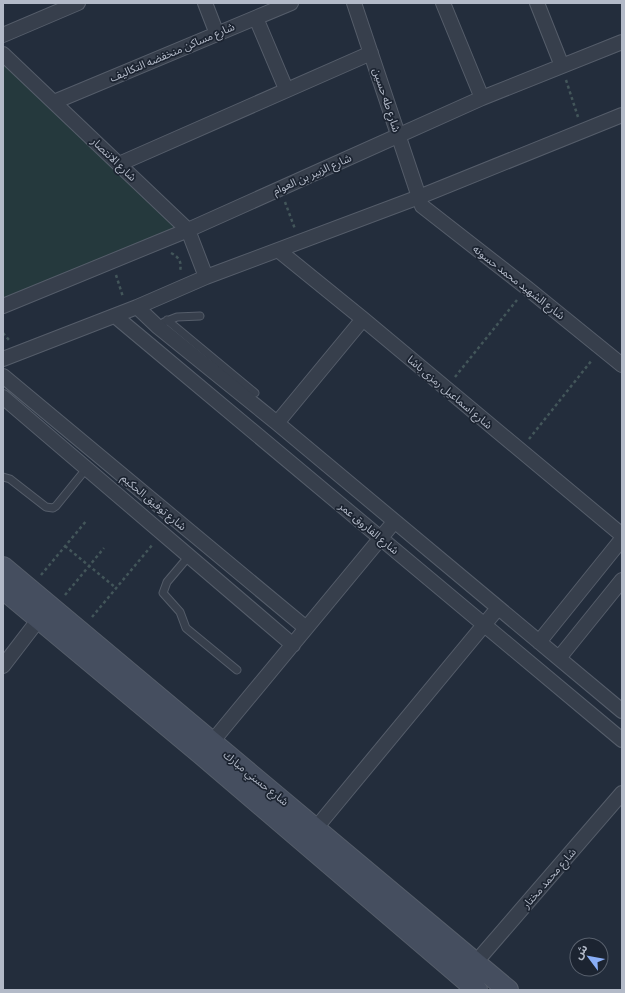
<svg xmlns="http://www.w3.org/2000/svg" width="625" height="993" font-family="'PT Sans Narrow','Noto Sans Arabic',sans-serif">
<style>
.green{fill:#25393d}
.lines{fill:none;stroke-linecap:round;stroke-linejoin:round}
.lane-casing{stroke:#555d6a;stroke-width:9}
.street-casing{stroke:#555d6a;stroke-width:16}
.secondary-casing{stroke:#555d6a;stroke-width:22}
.path{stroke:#43565a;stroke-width:2.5;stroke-dasharray:3 3;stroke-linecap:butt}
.lane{stroke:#373f4c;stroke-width:7}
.street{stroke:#373f4c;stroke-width:14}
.secondary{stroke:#454e5f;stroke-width:20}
.labels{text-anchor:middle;stroke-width:3.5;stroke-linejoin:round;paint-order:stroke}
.street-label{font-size:11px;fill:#b3bac8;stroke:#1c2431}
</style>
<rect width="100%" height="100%" fill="#232d3c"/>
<path class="green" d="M3 58 183 229 3 302Z"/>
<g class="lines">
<defs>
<path id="lane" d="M167 320 255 393
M164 322 177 317 200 316
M3 477 10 479 46 507 53 508 56 506 86 469
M189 556 167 582 163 593 180 612 186 628 237 670"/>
<path id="street" d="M205 3 217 34
M354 3 422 206 527 288 622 365
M443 3 482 98
M537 3 562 66
M256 18 286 89
M3 35 78 3
M3 54 188 230 206 277
M54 102 291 3
M119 164 371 53
M278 250 363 319 622 535
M3 306 188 230 482 98 622 42
M137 307 157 326 277 423 622 711
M115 316 622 740
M3 359 137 307 206 277 419 197 622 115
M3 376 306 628
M3 397 293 645
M277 423 363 319
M539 642 622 539
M559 658 622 580
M3 666 39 619
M207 748 394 522
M316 828 498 608
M476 962 622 793"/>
<path id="secondary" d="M3 567 508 990
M3 589 201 754 477 990"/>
</defs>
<use href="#lane" class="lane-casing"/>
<use href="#street" class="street-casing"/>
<use href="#secondary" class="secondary-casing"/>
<path class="path" d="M566 80 578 117
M285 202 295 229
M171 253C179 257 182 262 180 271
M116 275 123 297
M3 333 9 340
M455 377 517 300
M529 439 592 360
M65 546 116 588
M41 575 87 520
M65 595 104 548
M92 617 153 544"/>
<use href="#lane" class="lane"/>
<use href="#street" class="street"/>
<use href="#secondary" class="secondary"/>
</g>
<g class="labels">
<g class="street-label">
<text transform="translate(172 52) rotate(-23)" y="4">شارع مساكن منخفضه التكاليف</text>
<text transform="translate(387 100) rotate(72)" y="4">شارع طه حسين</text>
<text transform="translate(114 159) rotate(44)" y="4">شارع الانتصار</text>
<text transform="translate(312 174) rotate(-24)" y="4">شارع الزبير بن العوام</text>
<text transform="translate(519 282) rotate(38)" y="4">شارع الشهيد محمد حسونه</text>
<text transform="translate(450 392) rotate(40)" y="4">شارع اسماعيل رمزى باشا</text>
<text transform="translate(154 502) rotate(40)" y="4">شارع توفيق الحكيم</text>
<text transform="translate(369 528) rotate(40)" y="4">شارع الفاروق عمر</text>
<text transform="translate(256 778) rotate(39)" y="4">شارع حسني مبارك</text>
<text transform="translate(549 878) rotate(-49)" y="4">شارع محمد مختار</text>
</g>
</g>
<rect width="625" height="993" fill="none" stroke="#b3bac8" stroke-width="8"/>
<g transform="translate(589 957) rotate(302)"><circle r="19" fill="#1c2431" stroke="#58606d"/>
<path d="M0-3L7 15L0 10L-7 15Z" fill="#89aef6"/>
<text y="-6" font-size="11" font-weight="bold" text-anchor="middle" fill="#b3bac8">ش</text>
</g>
</svg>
